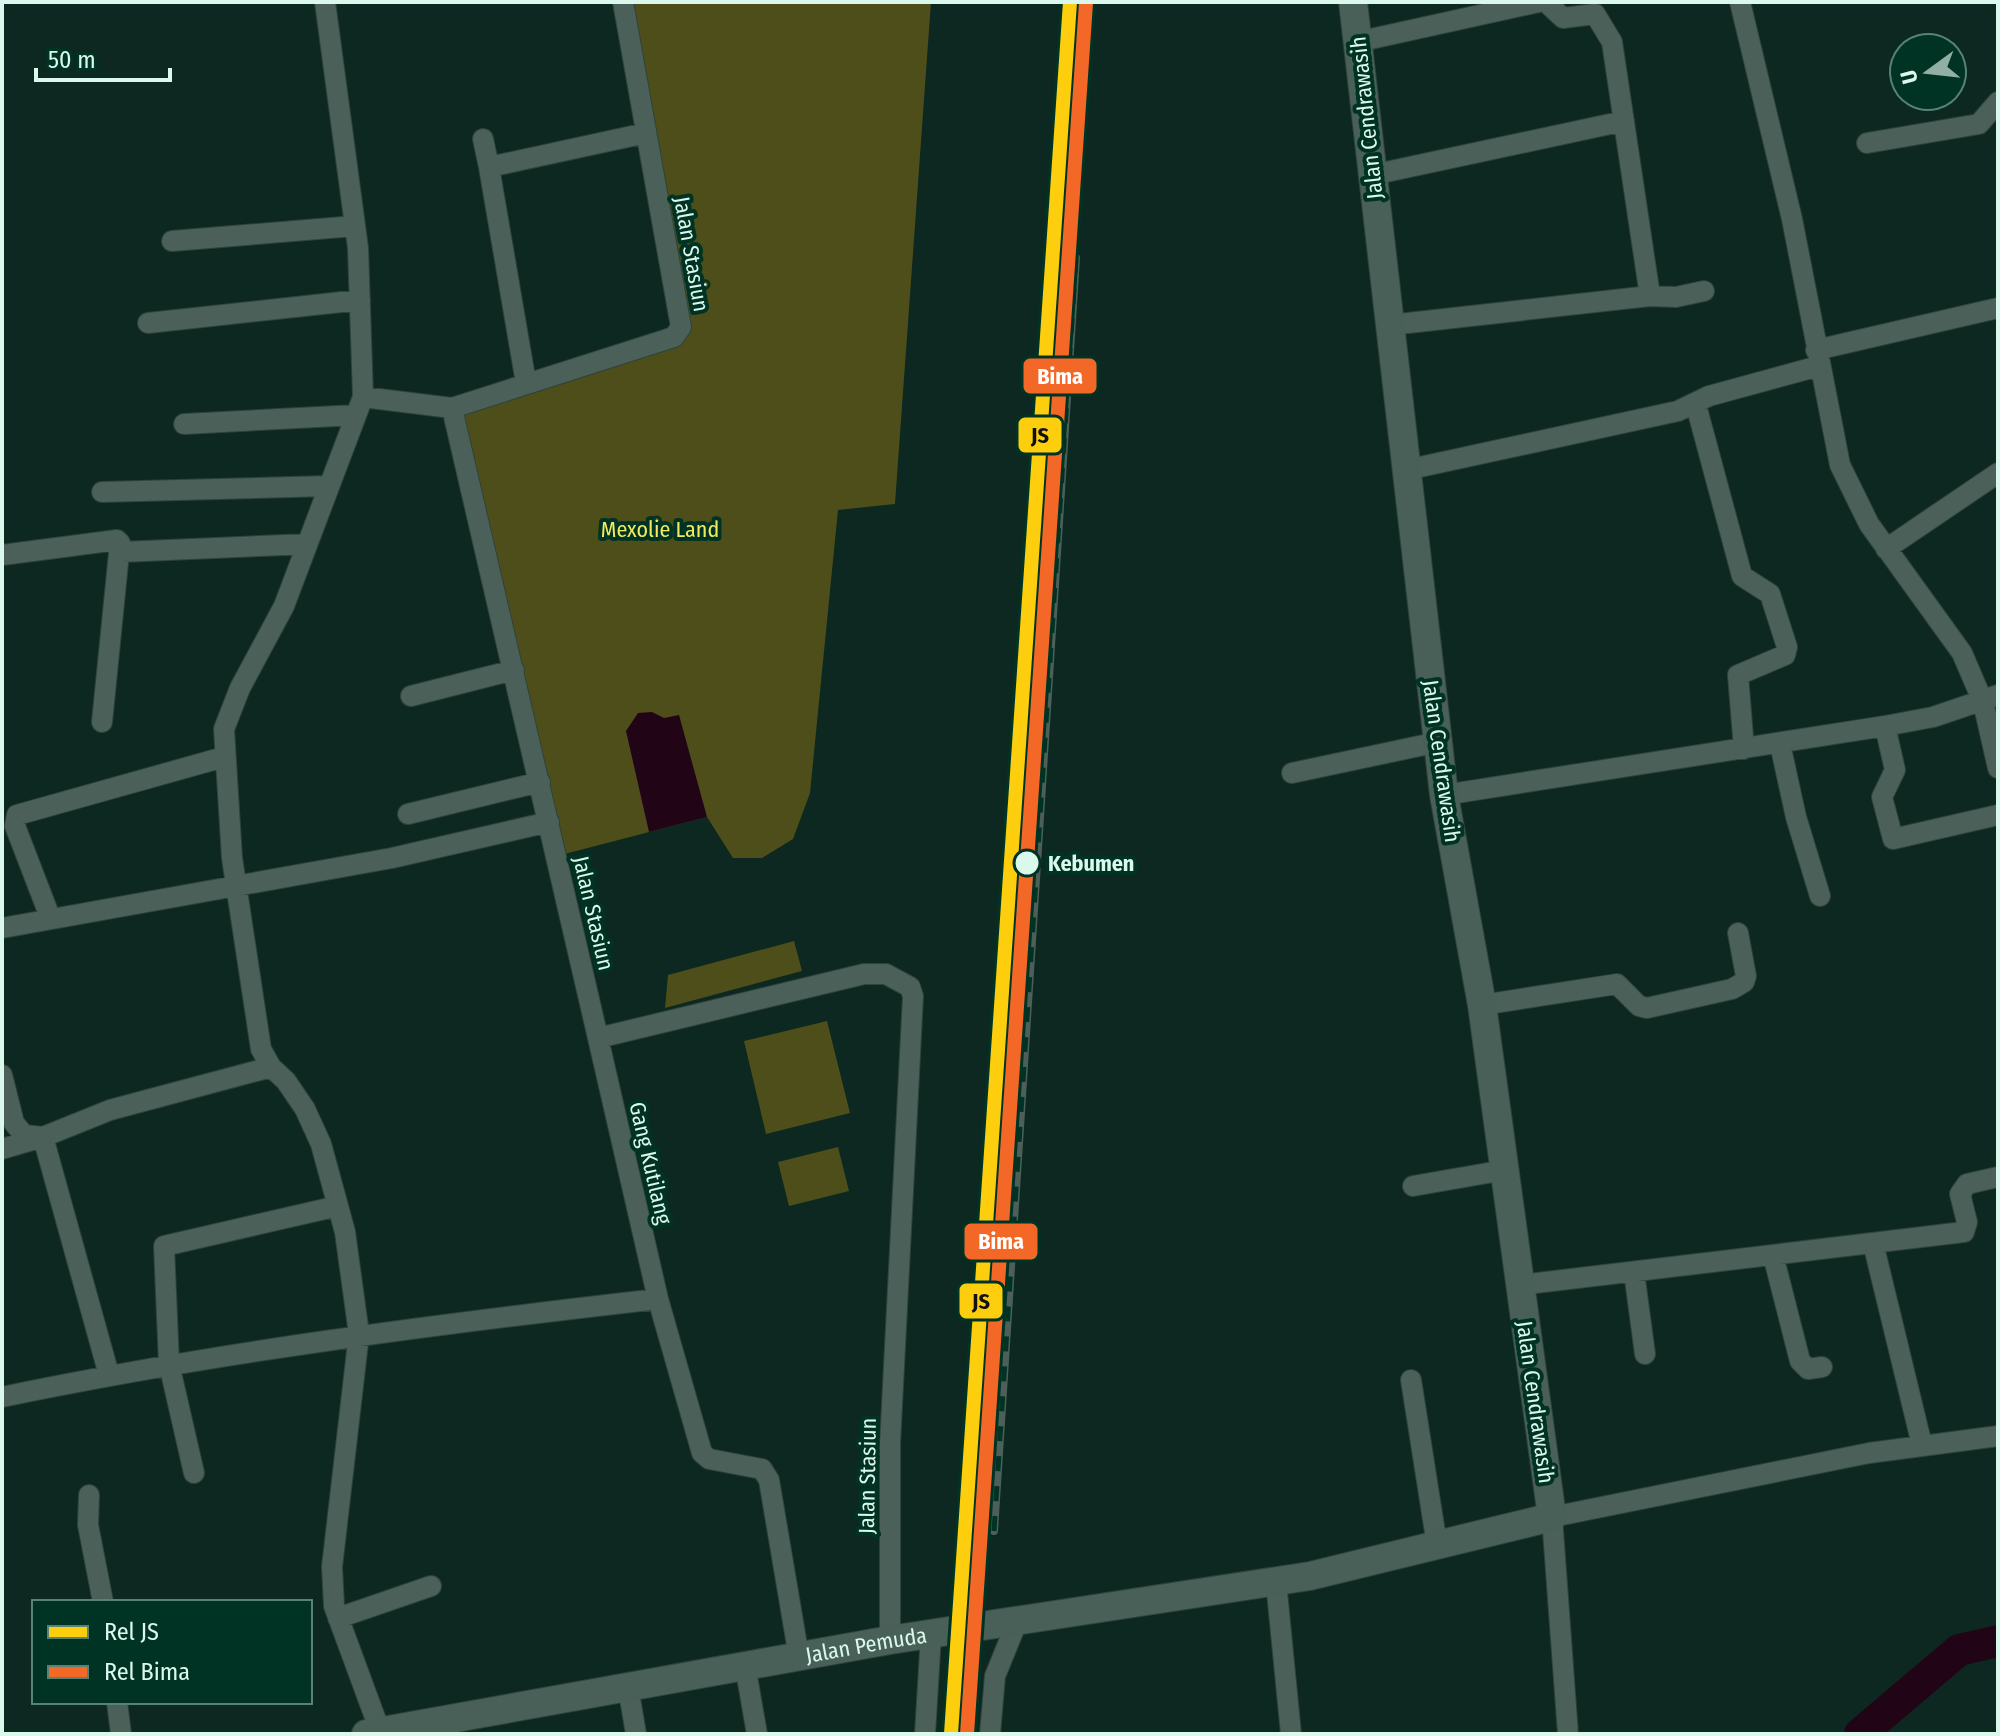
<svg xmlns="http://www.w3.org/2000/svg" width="2000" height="1736" font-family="'Fira Sans Condensed',sans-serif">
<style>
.green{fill:#4d4e1a}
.water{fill:#220417}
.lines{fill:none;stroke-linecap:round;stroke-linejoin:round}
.river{stroke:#220417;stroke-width:32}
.minor-casing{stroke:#2f433c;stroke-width:22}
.secondary-casing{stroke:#2f433c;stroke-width:30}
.minor{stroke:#4a6058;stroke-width:20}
.secondary{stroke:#486057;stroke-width:28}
.rail-casing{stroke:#4c6059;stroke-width:8}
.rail{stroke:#013324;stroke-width:5;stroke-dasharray:15;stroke-linecap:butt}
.rail-1-casing{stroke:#013324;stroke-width:20}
.rail-2-casing{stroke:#013324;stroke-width:20}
.rail-1{stroke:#fcce0d;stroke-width:14}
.rail-2{stroke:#f36827;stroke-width:14}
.stop-dot{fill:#daf8eb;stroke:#013324;stroke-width:3}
.labels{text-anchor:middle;stroke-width:8;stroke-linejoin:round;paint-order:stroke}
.street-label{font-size:22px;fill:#daf8eb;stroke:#013324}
.park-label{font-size:22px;fill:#f2eb5d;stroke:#013324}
.stop-label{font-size:22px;font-weight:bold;fill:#daf8eb;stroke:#013324;text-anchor:start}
.line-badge{stroke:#013324;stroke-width:3}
.badge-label{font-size:22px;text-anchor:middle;font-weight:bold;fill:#fff}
.pale-badge-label{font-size:22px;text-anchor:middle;font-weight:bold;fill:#111}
</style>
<rect width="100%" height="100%" fill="#0c2820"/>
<path class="green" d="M624 2H931L895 504 838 510 810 793 793 839 762 858H733L707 817 557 856 452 408 687 337Z
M794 941 802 971 665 1008 668 975Z
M827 1021 850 1113 766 1134 744 1041Z
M838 1147 849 1191 789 1206 778 1162Z"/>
<path class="water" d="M652 712 664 718 679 715 707 817 649 832 626 731 638 713Z"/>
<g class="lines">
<path class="river" d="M1860 1734 1959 1650 1998 1641"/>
<defs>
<path id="minor" d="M325 2 358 248 363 397 284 606 240 688 224 729 232 858 261 1049 271 1067 286 1081 305 1109 321 1144 345 1232 359 1334 332 1567 334 1606 380 1731
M623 2 681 327 674 337 452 408 598 1038 864 974H886L910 987 913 996 890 1444V1640
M1740 2 1792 219 1840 465 1869 524 1962 653 1983 702 1998 768
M1357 42 1539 2
M483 139 489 167
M1867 143 1979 124 1998 102
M1372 175 1624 121
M172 241 355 226
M1650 296 1676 297 1704 291
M148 323 360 300
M1390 325 1650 296 1612 42 1595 14 1563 18 1546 2
M1816 350 1998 308
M526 383 489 167 646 133
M363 397 452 408
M1696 405 1742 576 1770 594 1787 647 1785 655 1738 675 1744 749
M184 424 356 415
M1406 470 1678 411 1709 396 1819 366
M102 492 329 486
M1886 549 1998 473
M121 552 307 544
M2 555 117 540 120 543 102 722
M411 696 514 670
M1885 726 1895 770 1882 797 1893 839 1998 815
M1780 744 1796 817 1820 896
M1292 773 1438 742
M1444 795 1885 726 1933 717 1998 695
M408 814 540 782
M50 917 15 826 17 815 224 757
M2 928 392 858 549 822
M1482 1005 1617 984 1639 1006 1647 1008 1732 989 1744 982 1746 976 1738 933
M598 1038 658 1299
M2 1075 14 1123 24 1135 43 1137 110 1110 271 1067
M2 1149 43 1137 109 1375
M1413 1186 1505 1170
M1873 1243 1922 1445
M1773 1255 1800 1361 1808 1369 1822 1367
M1634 1272 1645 1354
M1520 1285 1964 1232 1967 1222 1960 1194 1967 1184 1998 1177
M1411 1380 1437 1545
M2 1397C219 1352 438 1324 658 1299L702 1453 709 1459 762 1469 769 1480 799 1657
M194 1473 169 1364 164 1246 338 1206
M89 1495 88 1525 103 1602
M1276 1582 1291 1734
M338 1618 431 1586
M745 1665 757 1734
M628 1687 636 1734
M117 1702 121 1734
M925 1734 931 1635
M990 1734 995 1676 1017 1622
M1568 1734 1552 1517 1869 1453 1998 1436"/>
<g id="secondary">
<path id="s1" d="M366 1734 890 1640 1310 1576 1552 1517 1482 1005 1444 795 1353 2"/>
</g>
</defs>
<use href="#minor" class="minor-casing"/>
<use href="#secondary" class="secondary-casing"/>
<use href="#minor" class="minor"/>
<use href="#secondary" class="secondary"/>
<defs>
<path id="rail" d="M994 1531 1076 258"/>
</defs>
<use href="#rail" class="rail-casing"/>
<use href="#rail" class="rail"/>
<defs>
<path id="rail-1" d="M951 1734 1070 2"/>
<path id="rail-2" d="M967 1734 1086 3"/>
</defs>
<use href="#rail-1" class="rail-1-casing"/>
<use href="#rail-2" class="rail-2-casing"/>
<use href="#rail-1" class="rail-1"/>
<use href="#rail-2" class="rail-2"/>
</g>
<circle class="stop-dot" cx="1027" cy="863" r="13"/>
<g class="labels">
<g class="street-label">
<text transform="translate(1366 118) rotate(-96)" y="8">Jalan Cendrawasih</text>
<text transform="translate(692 254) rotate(80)" y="8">Jalan Stasiun</text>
<text transform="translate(1442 761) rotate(82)" y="8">Jalan Cendrawasih</text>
<text transform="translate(594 913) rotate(77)" y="8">Jalan Stasiun</text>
<text transform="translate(651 1163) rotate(77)" y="8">Gang Kutilang</text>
<text transform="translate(1536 1402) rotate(82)" y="8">Jalan Cendrawasih</text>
<text transform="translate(867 1476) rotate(-89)" y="8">Jalan Stasiun</text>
<text dy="8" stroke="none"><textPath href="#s1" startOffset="508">Jalan Pemuda</textPath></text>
</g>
<g class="park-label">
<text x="660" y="537">Mexolie Land</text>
</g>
<g class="stop-label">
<text x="1048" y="871">Kebumen</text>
</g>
</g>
<g class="line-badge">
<rect x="1022" y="357" width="76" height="38" rx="8" fill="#f36827"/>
<rect x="1017" y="416" width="46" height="38" rx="8" fill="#fcce0d"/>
<rect x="963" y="1222" width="76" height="39" rx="8" fill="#f36827"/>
<rect x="958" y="1282" width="46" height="38" rx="8" fill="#fcce0d"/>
</g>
<g class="badge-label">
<text x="1060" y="384">Bima</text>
<text x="1001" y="1249">Bima</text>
</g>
<g class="pale-badge-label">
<text x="1040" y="443">JS</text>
<text x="981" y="1309">JS</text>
</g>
<rect width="2000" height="1736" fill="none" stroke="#daf8eb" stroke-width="8"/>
<rect x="32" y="1600" width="280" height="104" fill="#013324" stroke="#588274" stroke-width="2"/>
<rect x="48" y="1626" width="40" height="12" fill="#fcce0d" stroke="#588274" stroke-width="2"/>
<text x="104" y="1640" font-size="24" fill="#daf8eb">Rel JS</text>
<rect x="48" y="1666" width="40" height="12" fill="#f36827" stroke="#588274" stroke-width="2"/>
<text x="104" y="1680" font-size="24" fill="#daf8eb">Rel Bima</text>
<g transform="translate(1928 72) rotate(255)"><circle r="38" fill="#013324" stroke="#588274" stroke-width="2"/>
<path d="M0-6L14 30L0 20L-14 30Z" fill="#92afa4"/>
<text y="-12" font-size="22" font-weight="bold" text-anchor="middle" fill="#daf8eb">U</text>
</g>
<path d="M36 68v12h134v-12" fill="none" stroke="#daf8eb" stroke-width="4"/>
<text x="48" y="68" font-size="24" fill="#daf8eb" stroke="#013324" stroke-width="6" paint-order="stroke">50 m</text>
</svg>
